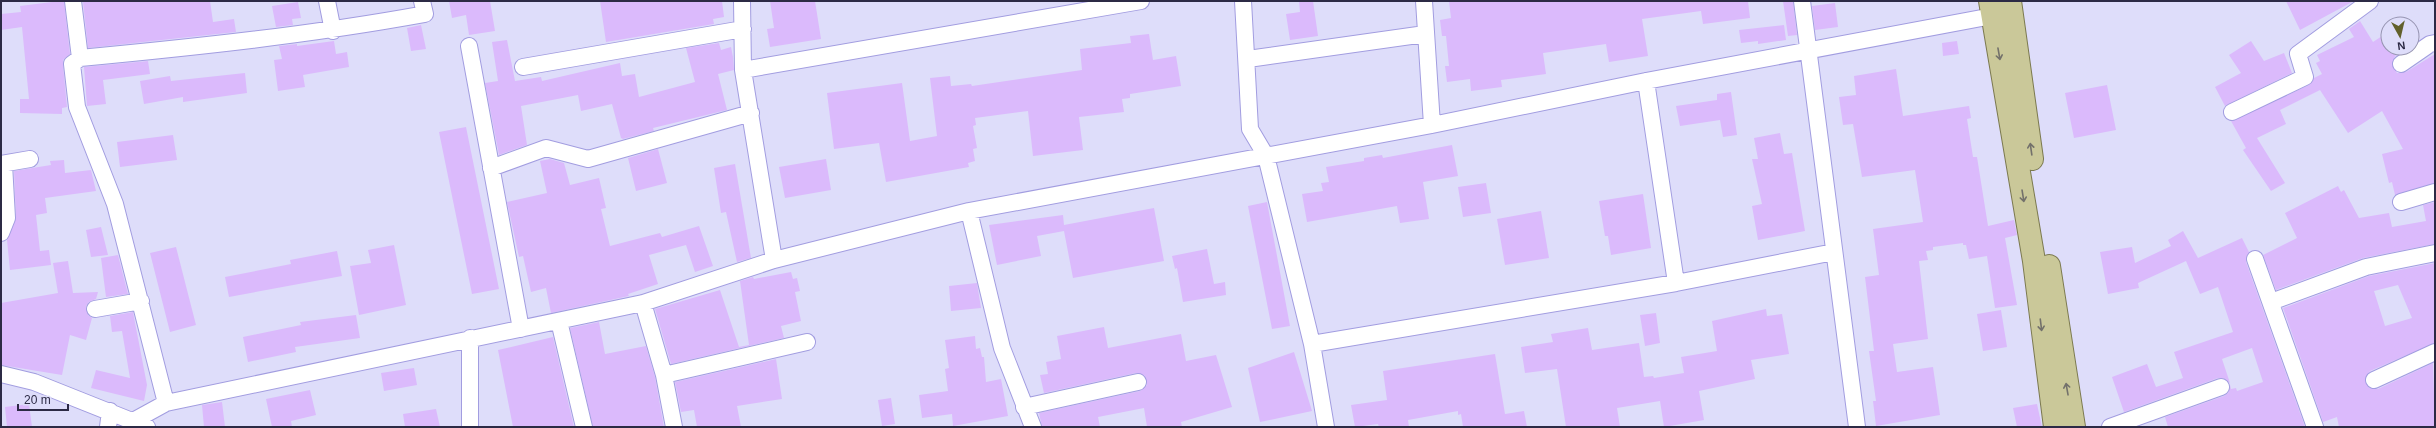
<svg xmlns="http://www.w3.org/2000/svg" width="2436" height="428" font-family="Arial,sans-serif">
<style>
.building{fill:#dbbafc;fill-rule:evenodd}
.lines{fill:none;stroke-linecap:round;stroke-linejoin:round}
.street-casing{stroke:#a29de0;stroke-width:18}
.primary-casing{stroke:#7b794f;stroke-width:24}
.street{stroke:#fff;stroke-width:16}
.primary{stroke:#cac899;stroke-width:22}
.oneway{stroke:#73716b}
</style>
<rect width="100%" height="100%" fill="#deddfa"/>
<path class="building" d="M60 1H64L70 54 63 60V65L67 107 62 108V114L20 113V99H29L22 27 1 30V14L21 12 20 6Z
M210 1 213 22 234 19 236 32 88 48 83 2Z
M449 1H490L495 31 469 35 466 15 452 18Z
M600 1H722L724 17 713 19 714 24 606 42Z
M770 1H815L821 39 770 47 767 29 774 28Z
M1299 1H1313L1318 36 1290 40 1286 14 1300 12Z
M1449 1H1748L1750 18 1703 24 1701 11 1642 19 1648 56 1609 62 1606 44 1543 53 1546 74 1501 80 1502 87 1471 91 1470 79 1447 82 1445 66H1449L1446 36H1442L1440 20 1451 18Z
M1783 1H1793L1797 35 1788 36Z
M2286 1H2354L2300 30Z
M298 2 301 18 292 19 293 25 276 27 272 6Z
M1835 3 1838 27 1815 30 1812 6Z
M2360 21 2373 42 2388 32V48H2402L2404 51 2395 56 2392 64 2397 73 2406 72 2435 54V183L2395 195 2392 182 2389 183 2382 154 2403 149 2382 111 2348 133 2320 90 2280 110 2286 124 2257 138 2285 183 2271 191 2243 150 2246 148 2231 121 2309 85 2314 78 2322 74 2316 63 2320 61 2317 55 2354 37 2349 29Z
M421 25 426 49 411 51 407 28Z
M1784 25 1786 40 1758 44V41L1741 43 1739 30Z
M1149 34 1153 60 1176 56 1181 86 1130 94V98L1122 99 1124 112 1079 117 1083 150 1033 156 1028 111 975 118 976 125 973 126 977 148 973 149 975 161 968 163 969 167 886 182 879 143 834 149 827 93 902 83 910 141 937 136 930 78 950 76 951 86 971 84 972 86 1082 70 1080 49 1131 43 1130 36Z
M507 40 515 81 541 77 542 81 620 63 622 76 635 74 639 97 695 82 686 48 719 43 721 50 731 47 733 57 734 70 718 74 727 110 653 128 654 131 623 139 621 138 612 104 581 111 578 95 521 106 527 145 499 155 485 83 498 81 492 42Z
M334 41 336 54 347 52 349 67 303 75 305 87 278 91 274 60 282 59 279 46 297 44V46Z
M1957 41 1959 54 1943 56 1942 43Z
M2251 41 2264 61 2284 53 2292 73 2225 106 2215 87 2241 73 2229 55Z
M148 61 150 74 103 80 106 104 87 106 84 67Z
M1896 69 1903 116 1969 106 1971 118 1967 119 1973 157H1977L1988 226 2014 220 2017 235 2005 238 2017 305 1995 308 1987 256 1969 259 1966 245H1963V243L1933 247V250L1926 251 1928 260 1919 261 1928 339 1893 344 1897 372 1933 367 1940 415 1876 426 1873 401H1876L1869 351H1874L1865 277 1879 275 1873 229 1923 222 1915 170 1862 177 1853 124 1843 125 1839 97 1856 95 1854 76Z
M245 73 247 93 183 102V97L144 104 140 81 170 76 171 81Z
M2107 85 2116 130 2074 138 2065 93Z
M1731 92 1737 135 1723 137 1720 120 1680 126 1676 106 1717 100V94Z
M466 127 499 289 472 294 439 132Z
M1780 133 1784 154 1792 153 1805 231 1758 240 1752 206 1762 204 1752 159H1758L1754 138Z
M173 135 177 160 120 167 117 142Z
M1452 145 1458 176 1423 182 1429 219 1400 223 1397 206 1307 222 1302 194 1323 191 1321 183 1329 182 1326 167 1364 161V158L1382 155 1383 158Z
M658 149 667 183 636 191 628 158Z
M550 159 564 163 570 185 599 178 606 208 601 209 610 246 660 233 662 237 699 226 713 266 695 272 686 245 649 255 658 284 628 294 629 296 551 313 546 288 531 292 523 256 519 257 507 202 547 193 540 161Z
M826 159 831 190 785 198 779 167Z
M64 160 65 173 91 170 96 191 45 198 47 213 36 215 40 251 49 250 51 265 10 270 7 240 16 218 14 171 51 165 50 161Z
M735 164 751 258 737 262 726 212 721 213 714 168Z
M1486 183 1491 213 1463 217 1458 187Z
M2338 186 2341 192 2344 190 2359 218 2389 213 2392 227 2426 221 2423 205 2435 202V244L2363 258 2276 290 2263 255 2297 238 2285 213Z
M1643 194 1651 248 1611 255 1608 236H1605L1599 201Z
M1267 202 1290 326 1272 329 1248 206Z
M1154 208 1164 261 1073 278 1064 231 1037 236 1041 256 997 265 989 225 1063 215 1064 225Z
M1541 211 1549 258 1505 265 1497 219Z
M101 227 108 255 91 257 86 230Z
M2183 231 2198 258 2242 238 2249 252 2246 262 2305 427H2168L2165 417 2224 396 2228 393 2230 385 2231 389 2236 388 2237 391 2263 382 2252 348 2222 359 2230 383 2223 378H2218L2124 412 2112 377 2147 364 2156 387 2183 378 2174 352 2233 332 2218 287 2200 294 2186 261 2138 283 2139 288 2108 294 2100 252 2132 247 2135 263 2171 246 2168 240Z
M394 245 406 305 359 315 350 266 371 263 368 250Z
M176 247 196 325 170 332 150 253Z
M1207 249 1214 284 1225 282 1226 295 1183 302 1177 268 1175 269 1172 256Z
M337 251 342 276 229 297 225 277 291 264 290 260Z
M118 255 128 294 106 297 101 258Z
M68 261 73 293 98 292 96 299 89 302 86 306 88 315 92 318 86 340 70 335 62 375 1 365V303L58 293 53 263Z
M2435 263V343L2370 371 2365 380 2369 388 2378 389 2433 363 2435 427H2339L2337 417 2323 422 2283 308 2369 276ZM2398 285 2412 318 2385 326 2374 291Z
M791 272 793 279 797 278 800 291 795 292 801 321 781 326 784 338 671 364 655 309 720 290 739 347 749 345 740 281 753 277 754 279Z
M977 283 981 308 951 311 949 286Z
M1766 309 1767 316 1782 314 1789 354 1751 360 1755 379 1699 391 1704 420 1664 427 1660 401 1617 408 1620 427H1566L1557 369 1525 373 1521 347 1553 342 1551 334 1588 328 1592 350 1639 343 1644 377 1653 376 1654 378 1684 373 1681 357 1717 351 1712 321Z
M2001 310 2007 347 1983 351 1977 314Z
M133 312 147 385 144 401 91 388 96 370 130 378 122 331 112 332 110 316Z
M1656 313 1660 343 1645 346 1640 315Z
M356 315 360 338 295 347 296 352 248 362 243 337 301 325 300 322Z
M599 322 605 354 646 346 655 377 664 427H593L570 328Z
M1104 327 1108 348 1181 334 1186 361 1216 355 1232 407 1181 422 1182 427H1147L1144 408 1098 417 1100 427H1042L1039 413 1140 391 1147 385 1145 376 1136 373 1044 393 1040 375 1048 374 1046 362 1061 359 1057 336Z
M975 336 976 349 980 348 982 357H984L986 382 1001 379 1008 416 953 426 952 414 922 418 919 395 948 391 945 369 949 368 945 340Z
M553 337 574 427H513L498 350Z
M1294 352 1312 411 1260 422 1248 368Z
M1495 354 1505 414 1524 411 1527 427H1463L1461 414 1458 415V411L1408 420 1409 427H1379L1378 424 1355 427 1351 405 1387 400 1383 371Z
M776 359 782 399 737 406 741 427H697L694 410 681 412 675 382Z
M414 368 417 385 384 391 381 373Z
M310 390 316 415 291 421 292 427H272L266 399Z
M891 398 895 424 882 426 878 400Z
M222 402 225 427H204L202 405Z
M29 404 32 427H7L5 407Z
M2037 404 2042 427H2017L2013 408Z
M436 409 440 427H405L403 414Z"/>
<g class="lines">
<defs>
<path id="street" d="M73 1 80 58 72 64 77 107 115 204 166 403 135 420
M327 1 333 31
M742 1 743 70 774 260
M1243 1 1250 129 1266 156 1312 344 1326 427
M1424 1 1432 125
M1802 1 1857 427
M469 46 521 329
M80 58C196 47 310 35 425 14L422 1
M1248 59 1425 34
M2401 64 2430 44 2435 43
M523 67 743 29
M743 70 1141 1
M1646 81 1676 283
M2232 112 2305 77 2298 54 2370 1
M1 164 30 159
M491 168 546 148 588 159 751 113
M2401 202 2435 192
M969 211 1002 348 1033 427
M1 233 7 218 4 164
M2255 259 2315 427
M2271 302 2366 267 2435 253
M643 303 664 375 674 427
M95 309 141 301
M559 321 584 427
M470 338V427
M1312 344 1676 283 1834 252
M1 374 34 382 147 427
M664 375 807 342
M2374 380 2435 352
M166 403 643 303 774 260 969 211 1432 125 1646 81 2003 14
M1024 407 1138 382
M108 427 110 411
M2110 427 2221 387"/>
<path id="primary" d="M1990 1 2034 261 2055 427
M2010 1 2032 159
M2049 266 2074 427"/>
</defs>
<use href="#street" class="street-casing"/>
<use href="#primary" class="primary-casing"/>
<use href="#street" class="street"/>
<use href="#primary" class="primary"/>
</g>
<defs><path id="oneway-shaft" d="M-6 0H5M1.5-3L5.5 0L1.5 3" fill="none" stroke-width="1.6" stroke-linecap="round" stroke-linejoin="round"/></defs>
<g class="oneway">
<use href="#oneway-shaft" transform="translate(1999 54) rotate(80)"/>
<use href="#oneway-shaft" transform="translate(2031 149) rotate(-98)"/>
<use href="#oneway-shaft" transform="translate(2023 196) rotate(81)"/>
<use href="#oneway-shaft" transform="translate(2041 325) rotate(83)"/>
<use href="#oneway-shaft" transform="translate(2067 389) rotate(-100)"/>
</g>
<rect width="2436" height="428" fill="none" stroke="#2c2a45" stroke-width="4"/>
<g transform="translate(2400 36) rotate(172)"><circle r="19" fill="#deddfa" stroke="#9795b2"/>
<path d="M0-3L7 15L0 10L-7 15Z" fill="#62602c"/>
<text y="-6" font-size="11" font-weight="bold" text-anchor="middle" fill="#2c2a45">N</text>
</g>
<path d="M18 404v6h50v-6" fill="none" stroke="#2c2a45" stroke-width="2"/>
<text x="24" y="404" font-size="12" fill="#2c2a45" stroke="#deddfa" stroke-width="3" paint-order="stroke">20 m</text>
</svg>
